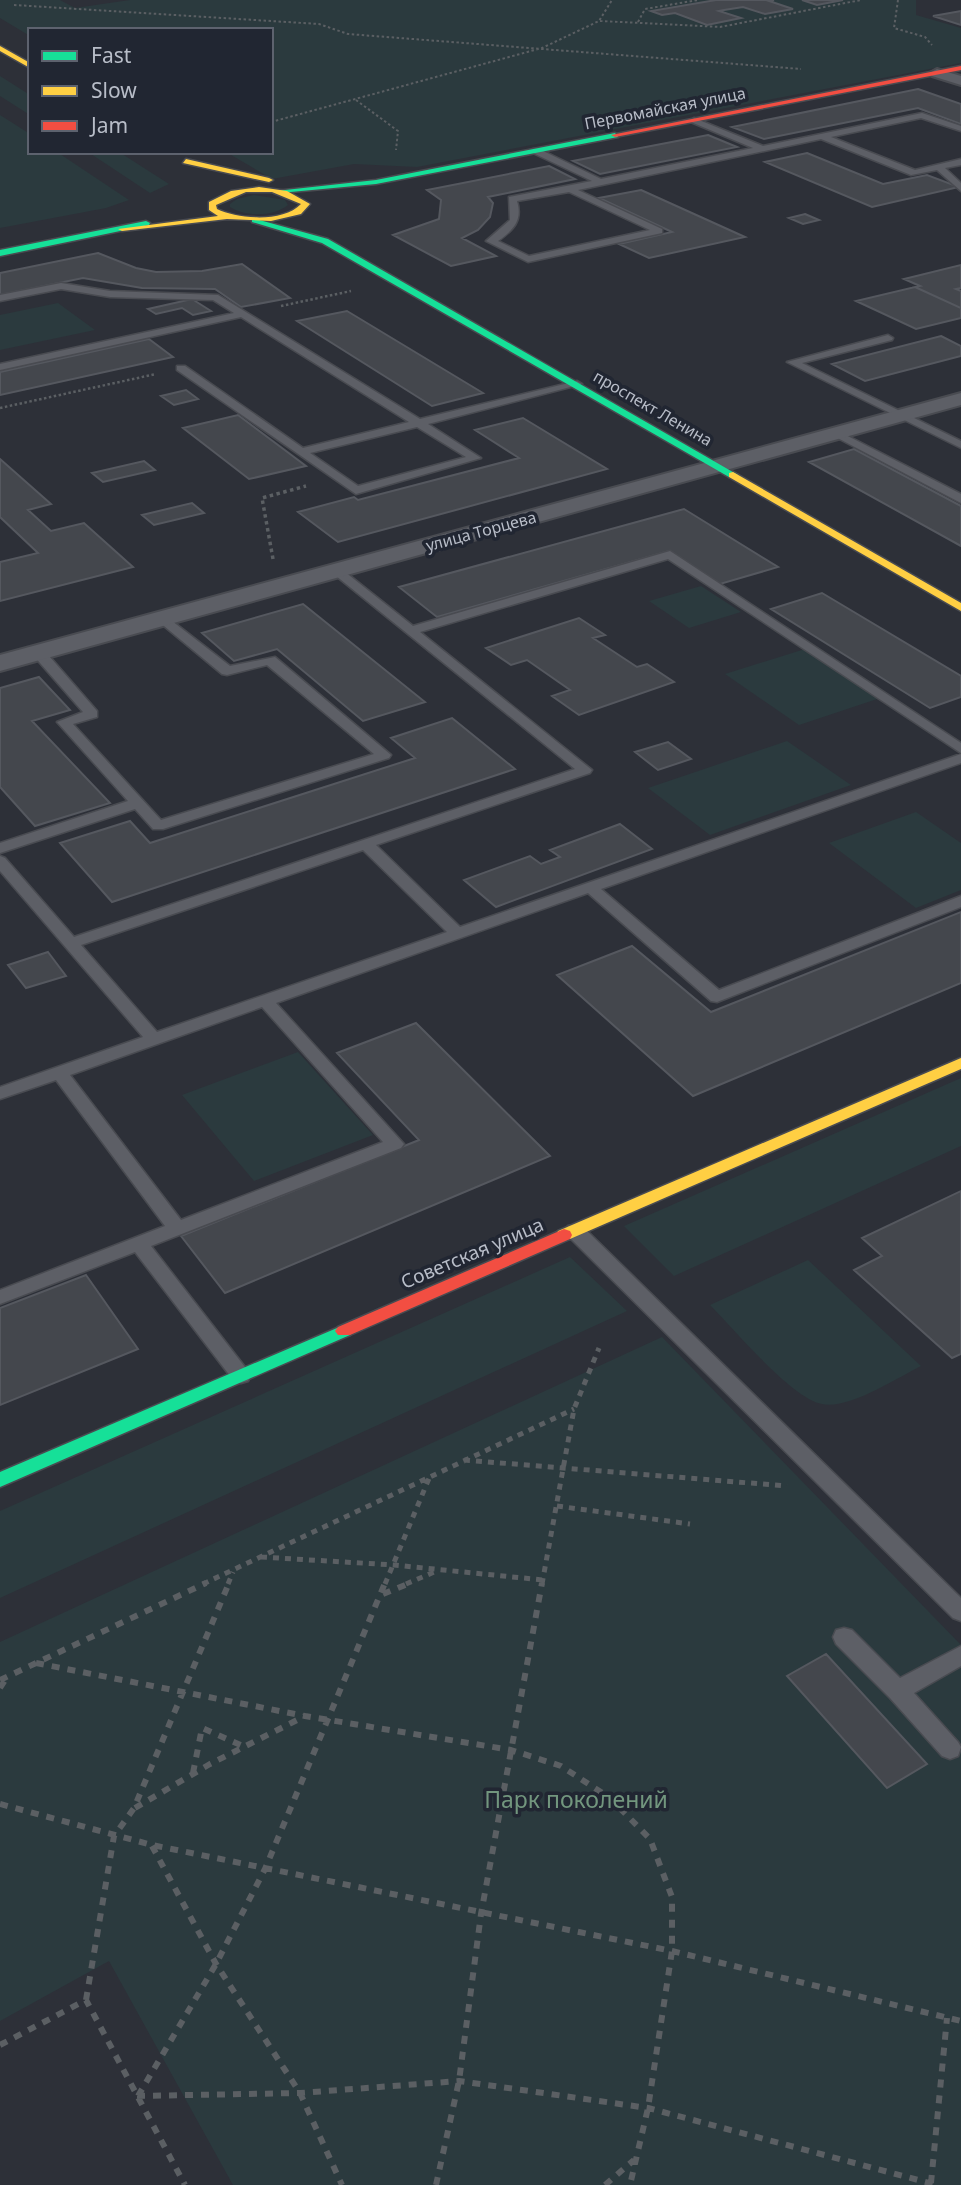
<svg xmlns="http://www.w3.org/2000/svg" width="961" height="2185" font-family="'Noto Sans',sans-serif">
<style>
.green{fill:#2b3a3e}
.building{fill:#44474d;stroke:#55585f;stroke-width:2}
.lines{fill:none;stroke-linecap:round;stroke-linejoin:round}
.lane-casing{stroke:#494b51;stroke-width:3}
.street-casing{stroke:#494b51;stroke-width:4}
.fast-casing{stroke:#494b51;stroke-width:3}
.slow-casing{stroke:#494b51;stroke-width:3}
.jam-casing{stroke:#494b51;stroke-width:3}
.path-far4{stroke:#5b5f63;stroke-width:2;stroke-dasharray:2.5 2.5;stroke-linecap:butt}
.path-far3{stroke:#5b5f63;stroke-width:2.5;stroke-dasharray:2.5 2.5;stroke-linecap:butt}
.path-far2{stroke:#5b5f63;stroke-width:3.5;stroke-dasharray:3.5 3.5;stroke-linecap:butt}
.path-far1{stroke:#5b5f63;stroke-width:5;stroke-dasharray:6 6;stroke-linecap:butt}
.path{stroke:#5b5f63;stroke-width:6;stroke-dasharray:8 8;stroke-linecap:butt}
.lane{fill:#5d5f66;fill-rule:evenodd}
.street{fill:#5d5f66;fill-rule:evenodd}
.fast{fill:#16e098;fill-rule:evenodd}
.slow{fill:#ffcf43;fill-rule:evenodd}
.jam{fill:#f24e42;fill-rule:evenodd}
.labels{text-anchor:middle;stroke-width:7;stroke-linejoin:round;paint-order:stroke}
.far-street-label{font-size:16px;fill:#b8bdc8;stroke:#212632}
.street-label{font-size:19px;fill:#b8bdc8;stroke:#212632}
.near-park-label{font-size:23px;fill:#72967e;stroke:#212632}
</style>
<rect width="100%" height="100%" fill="#2d3038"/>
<path class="green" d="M0 0H60L75 8 130 0H916V15L961 28V63L417 167 354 164 272 179 226 152H271V30H30V36L0 18Z
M0 76 30 95V115L0 96Z
M0 115 30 134V152H57L129 200 106 208 0 228Z
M88 152H119L169 184 150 193Z
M254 195 285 200 288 205C273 217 246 217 230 207V204L237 199Z
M58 303 95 330 0 350V315Z
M701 586 741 612 689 628 649 601Z
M805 649 880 698 799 725 725 674Z
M787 741 851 785 710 835 648 788Z
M916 812 961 843V890L916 908 829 843Z
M298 1052 373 1135 254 1181 182 1095Z
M961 1078V1146L674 1276 624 1226Z
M570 1257 627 1311 0 1598V1511Z
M808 1260 921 1366C897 1378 848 1410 822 1404 791 1398 734 1329 710 1305Z
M662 1337 961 1645V2185H233L109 1961 0 2021V1642Z"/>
<path class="building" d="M716 0H774L769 1 793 9 765 14 743 7 724 10 719 11 741 18 707 25 675 13 662 15 651 11Z
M802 0H843L817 5Z
M961 11V25L933 16Z
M918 89 961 104V124L918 108 764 139 732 127Z
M708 135 737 147 600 174 573 161Z
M807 153 883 184 927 175 959 187 872 207 765 162Z
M549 166 575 179 488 197 493 203 490 217 478 230 462 238 496 256 451 266 393 235 439 219 441 200 427 190Z
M641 190 745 237 649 258 619 244 672 232 599 198Z
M805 214 819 220 803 224 789 218Z
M98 253 136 268 156 272 202 271 242 264 290 298 241 307 215 289 142 288 83 278 0 295V273Z
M961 265V288L956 289 961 291V308L915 287 920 286 904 279Z
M915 287 961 308V318L916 329 856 301Z
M192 299 211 311 193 315 182 308 156 314 148 309Z
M347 311 483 393 432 406 297 321Z
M941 336 961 346V356L865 381 832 364Z
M149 339 173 357 0 395V372Z
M186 390 198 399 174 405 161 396Z
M238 415 306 466 249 479 183 428Z
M523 418 607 469 338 542 298 512 354 497 358 500 519 458 475 430Z
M854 449 961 506V546L809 462Z
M0 459 51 504 28 510 51 531 84 523 133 567 0 601V562L38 553 0 517Z
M144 461 155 470 103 482 92 473Z
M192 503 204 513 154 525 142 515Z
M684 509 778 567 720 584 669 551 437 617 399 587Z
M822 593 961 676V697L930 708 771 609Z
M303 604 425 702 363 721 277 649 234 661 202 633Z
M579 618 605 635 593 638 637 667 647 664 674 682 579 715 552 696 570 690 527 660 511 665 486 648Z
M39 677 70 710 32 721 110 803 35 826 0 787V688Z
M452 718 515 769 112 902 60 843 130 821 150 843 415 758 391 738Z
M668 742 691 759 658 770 635 752Z
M620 824 652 849 496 907 464 880 530 856 541 864 560 857 550 850Z
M961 912V983L693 1096 557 975 632 946 711 1012Z
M48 952 66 976 26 988 8 965Z
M416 1023 550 1156 225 1293 181 1236 419 1140 337 1053Z
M961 1191V1354L952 1358 854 1270 882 1256 862 1238Z
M86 1275 138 1349 0 1405V1308Z
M826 1654 927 1764 887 1788 787 1676Z"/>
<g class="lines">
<defs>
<path id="lane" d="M922 113 961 126V131L921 118 831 137 915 170 961 159V165L945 168 961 183V191L937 170 911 175 821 139 578 190 662 229V233L528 262 486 241 510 220 509 197 592 181 533 153V149H539L601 179 753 148 691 122 694 118 763 146ZM569 192 650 230 529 256 498 241C513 230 523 221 517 201Z
M61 283 110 291 218 295 420 419 577 381 582 384 428 424 481 458 356 494 177 370V366H185L303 448 409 422 241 317 0 370V364L234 313 213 300 110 297 61 289 0 301V295ZM417 427 466 457 358 486 310 453Z
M888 335 893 338 892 340 802 363 961 441V448L787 362Z
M836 430 961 494V503L832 435 830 433Z
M670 551 961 743V753L668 559 420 632 592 770 590 773 376 845 460 927 961 754V763L601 889 719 990 961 896V907L717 1002 711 1001 588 893 276 1003 404 1144 401 1148 151 1246 248 1371 251 1376 248 1381 241 1383 234 1381 135 1252 0 1304V1290L165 1226 56 1080 0 1099V1087L143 1037 0 871V856L5 858 74 937 575 769 330 571 336 567 340 568 413 626ZM363 850 447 932 157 1032 81 945ZM262 1007 383 1142 181 1220 70 1075Z
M163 614 230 666 275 657 391 755 389 758 163 829H153L135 809 0 853V843L128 801 57 722 83 712 33 655V649H43L97 711V717L73 724 161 820 374 754 267 665 227 675 222 674 158 621 157 618Z
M575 1225 582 1226 961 1598V1621L953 1618 568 1236 566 1231 568 1226Z
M844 1628 852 1630 900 1678 961 1646V1666L914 1693 958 1742 961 1747 958 1756 950 1759 942 1756 890 1698 836 1644 833 1637 836 1630Z"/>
<path id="street" d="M937 69 961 76V85L932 76 930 73Z
M961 393V405L0 671V655Z"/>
<path id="fast" d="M615 133 618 137 376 184 280 193 276 191 376 180Z
M252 218 328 239 738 475 729 477 322 243 252 222Z
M146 221 150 223 149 225 0 256V250Z
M344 1325 350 1327 353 1331 350 1335 0 1487V1472Z"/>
<path id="slow" d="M0 46 30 63V68L0 51Z
M186 159 269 178 273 180 269 182 183 163Z
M259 187 287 191 310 204 301 214 271 221 227 219 122 231 118 229 218 216 209 210V202L231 191ZM246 192H272L301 204C283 223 238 219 217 209L216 205Z
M733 472 961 603V611L729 477V473Z
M961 1058V1069L570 1239H558L556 1235 558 1231Z"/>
<path id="jam" d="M961 66V70L615 137 611 135Z
M564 1229 570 1231 572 1235 570 1239 350 1335H338L335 1331 338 1327Z"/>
</defs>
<use href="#lane" class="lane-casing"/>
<use href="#street" class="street-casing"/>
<use href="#fast" class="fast-casing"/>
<use href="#slow" class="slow-casing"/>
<use href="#jam" class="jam-casing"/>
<path class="path-far4" d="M898 0 894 28 925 37 932 45
M14 5 319 24 348 34 801 69
M600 21 720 27 861 0
M638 22 645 9 698 0
M356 100 398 131 396 150
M271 122 542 48 599 21 612 0"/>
<path class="path-far3" d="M281 306 351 291
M0 408 156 374"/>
<path class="path-far2" d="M273 559 262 498 306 486"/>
<path class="path-far1" d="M464 1460 787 1486
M557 1506 690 1524
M261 1557 394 1565 543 1580
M203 1584 574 1409
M228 1584 233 1572
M385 1584 430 1476
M406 1584 439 1570
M542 1584 574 1409 599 1348"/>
<path class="path" d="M383 1594 410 1583
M36 1663 305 1716 511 1750 561 1766 610 1798 650 1839 672 1897V1951L648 2108 630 2185
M0 1680 206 1583
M0 1688 7 1677
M193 1773 202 1728 245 1747
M0 1804 152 1845 672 1951 961 2021
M135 1808 210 1764 305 1716
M152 1846 216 1964 300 2093 342 2185
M86 2000 114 1836 134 1808 229 1583
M0 2045 86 2000 185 2185
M137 2096 300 2093 459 2081 648 2108 937 2185
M138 2096 216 1964 265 1869 385 1583
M931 2183 947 2018
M436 2185 459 2081 481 1914 542 1583
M605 2185 634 2160"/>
<use href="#lane" class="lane"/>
<use href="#street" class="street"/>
<use href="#fast" class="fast"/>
<use href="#slow" class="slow"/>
<use href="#jam" class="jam"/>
</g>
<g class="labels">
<g class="far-street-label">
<text transform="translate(665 108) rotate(-11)" y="6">Первомайская улица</text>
<text transform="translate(653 408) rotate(30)" y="6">проспект Ленина</text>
<text transform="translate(481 531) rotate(-15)" y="6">улица Торцева</text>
</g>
<g class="street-label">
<text transform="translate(472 1253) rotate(-23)" y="7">Советская улица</text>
</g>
<g class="near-park-label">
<text x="576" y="1808">Парк поколений</text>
</g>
</g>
<rect x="28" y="28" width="245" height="126" fill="#212632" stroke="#5d626e" stroke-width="2"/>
<rect x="42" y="51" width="35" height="10" fill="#16e098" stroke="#5d626e" stroke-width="2"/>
<text x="91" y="63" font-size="21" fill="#b8bdc8">Fast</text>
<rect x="42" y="86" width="35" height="10" fill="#ffcf43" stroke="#5d626e" stroke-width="2"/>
<text x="91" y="98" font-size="21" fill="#b8bdc8">Slow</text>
<rect x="42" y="121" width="35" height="10" fill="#f24e42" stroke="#5d626e" stroke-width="2"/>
<text x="91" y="133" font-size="21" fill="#b8bdc8">Jam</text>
</svg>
